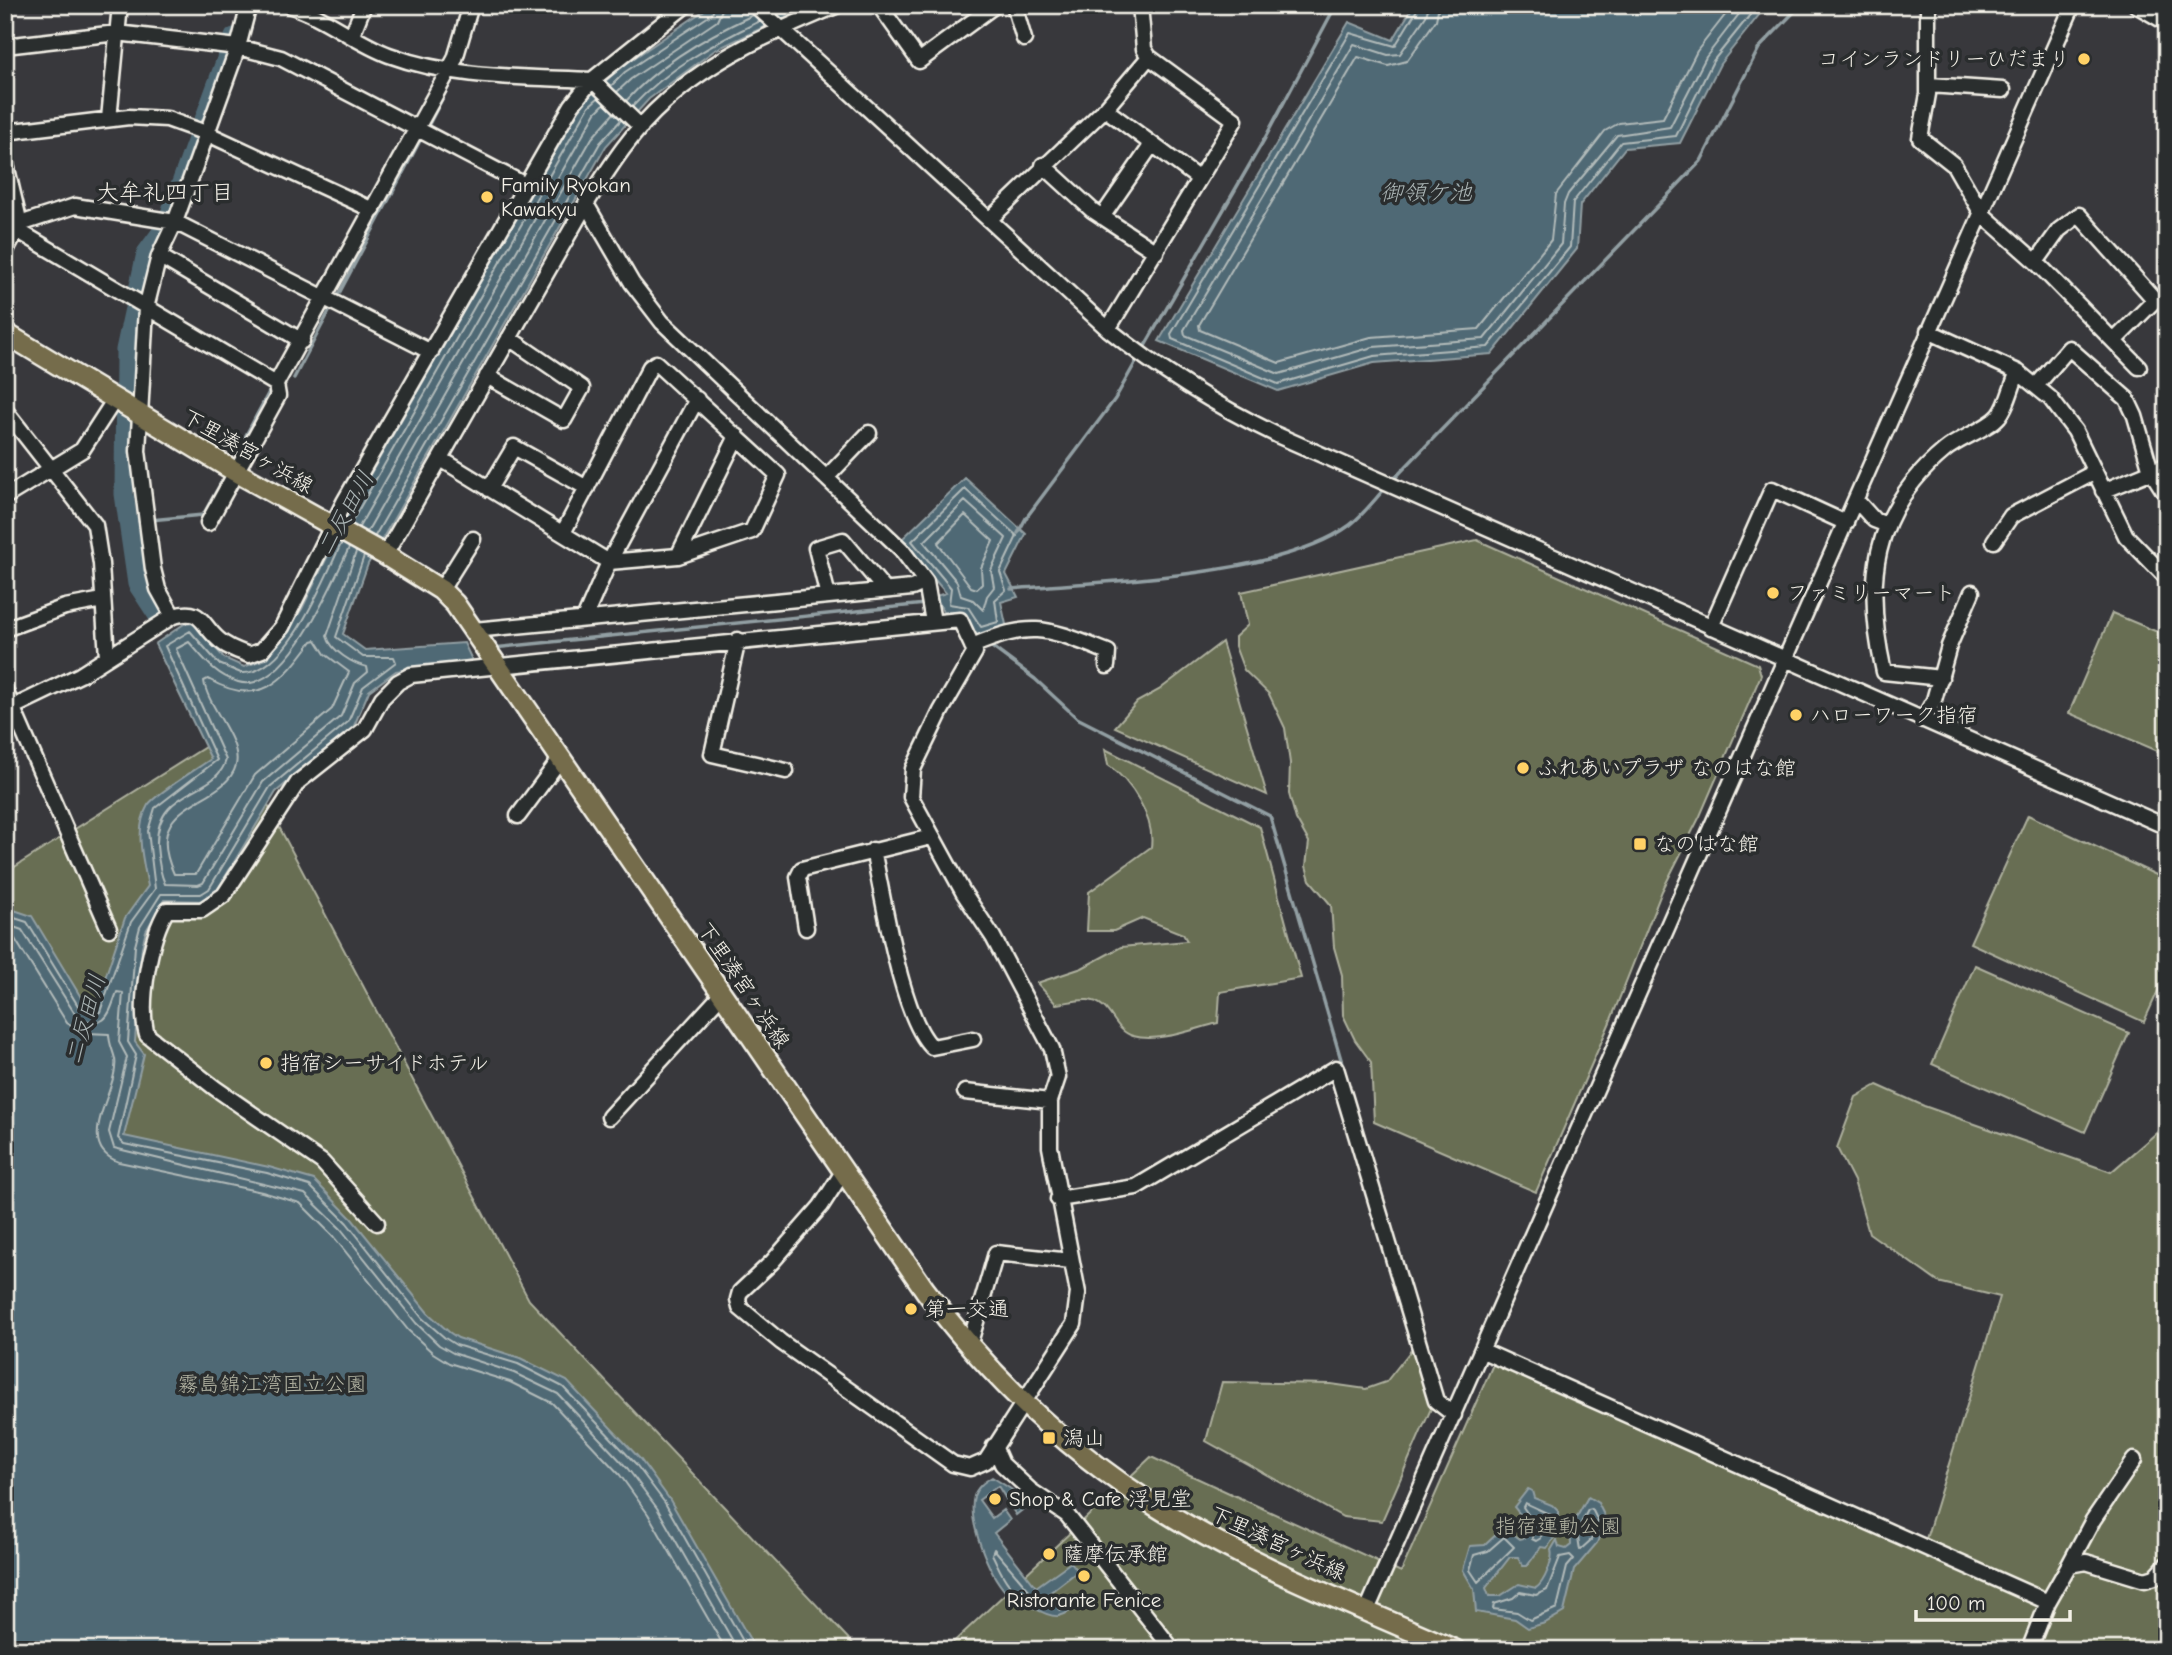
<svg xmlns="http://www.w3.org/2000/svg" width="2172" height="1655" font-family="'Comic Neue','Klee One',sans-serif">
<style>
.green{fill:#676e53;stroke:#aeb09e;stroke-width:2}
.water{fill:#506975;stroke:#929fa3;stroke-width:2}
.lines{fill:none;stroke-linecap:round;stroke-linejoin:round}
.shore{stroke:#b2bbba;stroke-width:2}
.stream{stroke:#929fa3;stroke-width:3.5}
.river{stroke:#506975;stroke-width:19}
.minor-casing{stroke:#f4f1e8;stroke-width:19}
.major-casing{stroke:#f4f1e8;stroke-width:24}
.minor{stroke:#2a2d2e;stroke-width:14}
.major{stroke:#746c4b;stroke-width:19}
.poi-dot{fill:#ffd166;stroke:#2a2d2e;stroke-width:2.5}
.labels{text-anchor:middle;stroke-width:7;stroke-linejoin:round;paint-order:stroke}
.poi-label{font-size:21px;fill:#f4f1e8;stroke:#2a2d2e;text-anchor:start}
.street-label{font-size:21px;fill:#f4f1e8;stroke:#2a2d2e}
.park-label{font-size:21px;fill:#b5b6a5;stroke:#2a2d2e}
.neighbourhood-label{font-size:23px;fill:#f4f1e8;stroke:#2a2d2e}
.water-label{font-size:23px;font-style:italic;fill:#aab4b4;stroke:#2a2d2e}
</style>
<rect width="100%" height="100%" fill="#38383c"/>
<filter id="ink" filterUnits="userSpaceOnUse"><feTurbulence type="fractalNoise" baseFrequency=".0143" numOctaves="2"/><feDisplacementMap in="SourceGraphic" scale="14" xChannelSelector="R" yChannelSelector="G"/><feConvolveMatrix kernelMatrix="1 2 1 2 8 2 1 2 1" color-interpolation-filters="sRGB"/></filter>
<g filter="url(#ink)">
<path class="green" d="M1477 540 1758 665 1761 675 1700 816 1662 891 1610 1022 1536 1192 1374 1122 1371 1062 1355 1040 1343 1015 1342 975 1334 947 1331 905 1310 880 1306 866 1309 842 1296 819 1289 794 1290 763 1285 728 1269 694 1244 670 1235 646V637L1248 625 1241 592Z
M2112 613 2167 636V755L2069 713Z
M1222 642 1267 795 1115 727 1137 702 1159 690Z
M229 732 529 1300 859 1650H5V873Z
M1105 749 1260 827 1301 978 1220 992 1218 1023C1193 1029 1159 1043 1133 1036 1112 1030 1112 1002 1088 1000 1078 999 1066 1003 1056 1004L1037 983 1082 968 1121 947 1187 941 1183 934 1143 918 1114 931H1087L1089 892 1151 847C1155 818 1131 781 1108 765Z
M2028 815 2167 880V971L2144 1022 1970 943Z
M1975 965 2129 1033 2085 1132 1932 1064Z
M1877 1085 1924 1106 2111 1172 2167 1124V1650H945L1151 1457 1401 1572 1494 1362 1922 1552 2000 1297 1938 1282 1869 1233 1854 1181 1837 1148 1856 1097Z
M1412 1349 1433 1404 1382 1521 1343 1517 1206 1441 1222 1382 1331 1384 1366 1389 1386 1382Z"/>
<path class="water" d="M712 5H810L715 50 649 99 606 146 368 564 343 634 365 650 464 643 472 660 396 671 369 691 354 726 276 792 215 894 204 901 164 900 146 931 142 947 135 1042 144 1054 124 1136 269 1167 314 1180 352 1219 428 1313 449 1332 458 1338 520 1358 567 1381 640 1459 670 1500 756 1650H5V907L32 916 85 1004 95 1008 125 918 148 886C143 861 134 829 148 805 154 795 198 768 211 759L155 644 184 624 194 623 224 658 244 667 268 658 302 609 352 506 584 101 621 67Z
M1414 5H1767L1720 64 1680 143 1625 148 1580 205 1577 249 1492 354 1374 363 1278 391 1159 341 1349 22 1393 40Z
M965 478 1026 534 1006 574 1018 597 1001 602 1007 629 974 636 964 613 943 612 936 596 946 593 901 540Z
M992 1477 1014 1491 1026 1507 1016 1515 998 1486 979 1500 992 1518 1003 1510 1010 1520 994 1533 1036 1587 1071 1562 1078 1571 1048 1594 1061 1611 1080 1598 1082 1601C1076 1607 1068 1614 1059 1616 1051 1617 1041 1612 1034 1608 1024 1603 1014 1600 1006 1592 989 1574 967 1521 974 1496 977 1487 984 1482 992 1477Z
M1528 1489 1532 1491 1534 1498 1552 1505 1558 1511V1520L1547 1533 1554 1538 1547 1548 1541 1547 1527 1566H1523L1518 1557H1510L1486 1588 1489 1596H1500L1519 1584 1536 1588C1544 1583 1554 1559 1551 1550L1557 1540 1559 1547 1566 1549 1571 1545 1570 1529 1588 1497 1598 1503 1606 1519 1597 1543 1574 1570 1564 1612 1545 1623 1528 1628 1515 1619 1476 1612 1474 1589 1463 1570 1470 1546 1485 1545 1500 1531 1507 1529 1520 1539 1524 1538 1528 1524 1514 1507Z"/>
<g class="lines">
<path class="shore" d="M1420 5 1395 46 1350 33 1171 334 1172 339 1278 384 1374 356 1488 347 1570 247 1573 202 1621 142 1676 136 1713 61 1758 5
M1429 5 1426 16 1400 54 1388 55 1354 44 1184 330 1185 335 1279 374 1373 347 1484 339 1561 244 1564 204 1568 194 1617 135 1670 127 1706 57 1746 5
M1439 5 1436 20 1407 61 1388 66 1358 57 1199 325 1200 330 1279 363 1371 337 1479 329 1551 240 1556 194 1605 131 1619 123 1663 118 1697 51 1733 5
M611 86 625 72 712 14 715 5
M617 92 631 79 717 21 724 5
M626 101C660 63 707 36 753 15
M632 107C667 69 714 43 760 21
M965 489 1017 536 1000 572 1006 590 995 600 998 622 981 627 968 607 949 604 951 588 912 541Z
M965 501 1006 538 991 570 994 587 987 596 983 610 973 600 961 596 957 582 924 542Z
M965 515 993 541 981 568 982 584 977 589 971 587 938 543Z
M351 523 589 106 598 98
M359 527 596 112 604 104
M367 532 592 138 614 113
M375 536 600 143 621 120
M349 548C333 581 286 696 238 682 215 675 204 659 189 642L176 649 226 760C216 797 155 786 157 846 158 858 160 873 165 884L198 885 203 883 263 782 341 716 355 683 368 672 367 667C353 664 331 651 327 636L356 552
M364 556 336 637 363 657H394L396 662 363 687 348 722 270 787 209 889 201 894H161L140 927 135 946 128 1042 136 1055 118 1138 124 1144 267 1173 310 1186 347 1223 422 1318 445 1338 456 1345 518 1364 563 1387 635 1463 665 1503 748 1650
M316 640 325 654 349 672 332 709 255 775 196 874H174C139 799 225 807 236 765 242 740 207 706 204 681L208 679C260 709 282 682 312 641Z
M5 915 27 922 80 1009 92 1015 100 1012 131 922 155 889 148 831 155 808 217 760 165 646 190 631 219 664 241 673C287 676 324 579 341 544
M5 924 22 930 77 1017C106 1030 108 1017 117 992L123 993 119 1042 127 1057 109 1132 114 1148 305 1194 341 1229 416 1323 439 1345 453 1353 514 1373 558 1394 628 1469 657 1508 738 1650
M5 935 15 939 67 1023 87 1033 109 1034C109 1044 113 1050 115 1059 120 1089 71 1145 119 1162L262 1192 300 1203 333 1236 408 1330 433 1353 449 1363 510 1382 552 1403 620 1475 648 1514 726 1650
M1525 1503 1551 1515 1542 1529 1541 1538 1536 1541 1532 1539 1534 1523 1523 1507Z
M1592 1509 1598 1521 1591 1540 1580 1550 1577 1531 1588 1510Z
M1504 1537 1514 1547 1478 1582 1470 1570 1474 1555 1488 1551Z
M994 1549 1029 1590 1028 1595C1008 1594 1000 1569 992 1554Z
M1570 1555 1574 1559 1567 1567 1557 1608 1530 1620 1517 1612 1493 1609 1494 1604 1513 1598 1520 1592 1536 1595 1547 1590 1560 1557Z"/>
<path class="stream" d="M427 128 454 76
M335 301 423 135
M1142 351 1265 138 1336 5
M294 378 331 308
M236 454 269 392
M1392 481 1701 161 1759 48 1801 5
M150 520 203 515 222 481
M128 522 142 521
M1018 533 1026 518 1115 399 1138 358
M1011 589C1100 581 1278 578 1350 525 1363 515 1375 499 1387 486
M992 647 1035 679 1077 718 1270 816 1354 1104
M493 648 925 604"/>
<path class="river" d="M158 616 137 584 124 494 125 350 146 253 165 227 234 37"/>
<defs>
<path id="minor" d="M288 5C325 16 354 42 389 55 454 79 524 77 592 80
M755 5 1108 329C1160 371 1217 406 1277 435L2167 827
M879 5 919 61 995 5
M1014 5 1024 39
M1928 5V94L1920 138 1954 165 1982 214 2036 262 2139 367
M2136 5 2167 23
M352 35 364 5
M5 46 117 33 238 47 281 58 527 186
M592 80 641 127
M1929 85 2003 90
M1105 109 1199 179
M109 119 120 5
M5 132 129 117 167 119 206 133 373 210
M5 160 20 224 5 252
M1043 165 1092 210 1156 252
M586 204 632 283 662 322 901 549 926 582 933 622
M1102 217 1151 146
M989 220 1105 109 1149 57
M5 223 276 384
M20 224 75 206 175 222 431 352
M159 256 302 341
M2036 262 2059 230 2079 215 2155 300 2114 341
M1108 329 1235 120 1149 57 1144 49 1140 5
M1928 331 2018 372 2050 398 2075 431 2126 536 2167 578
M487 376 564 420 582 388 509 338
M2036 386 2069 348 2127 399 2135 416 2151 471 2167 496
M5 410 95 525 101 564 107 657
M441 459 609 562 678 556 752 531 778 475 656 363 650 367 563 533
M826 478 869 433
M489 489 514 447 587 488
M2103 491 2167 465
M5 497 82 450 115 399
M1856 500 1874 520 1887 525
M208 523 278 396 276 384 455 59 471 5
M1994 541 2011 516 2095 472
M385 555 586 204C609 168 632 131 665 102 715 56 776 31 838 5
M678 556 737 436
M441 590 473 539
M828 596 816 548 843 540 885 590
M173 616 158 589 153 569 138 451 146 308 159 256 175 222 238 47 249 5
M584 619 609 562 697 399
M1711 627 1772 489 1846 523
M5 629 65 607 103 600
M474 630 912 588 926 582
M738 640 712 754 786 771
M972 646C1035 620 1046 628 1108 652L1107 666
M1941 678 1884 672C1864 584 1871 511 1945 450 1959 438 1988 429 1999 416 2008 406 2012 384 2018 372
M5 690 109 929
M5 711 80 675 173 616C203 608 199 622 218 639 226 647 238 651 249 655L262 650 282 627 344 502 572 105 592 80 686 5
M1923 720 1934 700 1949 646 1972 592
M518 816 561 758
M873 850C883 895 901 1018 932 1047L973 1039
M806 928 798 877 802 869 931 837
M965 1092 1050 1101
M609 1117 722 994
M1058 1199 1136 1187 1336 1068 1436 1401 1454 1415
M377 1223 322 1162 215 1088 147 1035C138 1004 150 937 167 910H202L224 895 298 782 365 729 382 698 398 682 411 675 960 620 975 652 941 711 913 769 911 797 963 892 993 937 1052 1049 1058 1077 1050 1101V1147L1078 1293 1074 1324 986 1461 970 1468 953 1464 781 1342 740 1308 738 1299 740 1292 772 1262 821 1206 843 1172
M969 1346 996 1253 1071 1261
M1483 1351 2048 1602
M994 1446 1002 1464 1030 1490 1067 1515 1173 1650
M2069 1565 2093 1520 2134 1460
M1367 1610 2073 5
M2029 1650 2048 1602 2069 1565 2086 1562 2145 1580 2155 1577 2167 1564"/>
<path id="major" d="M5 333 236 472 385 555 441 590 455 604 925 1290C990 1377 1069 1453 1162 1510 1253 1567 1357 1606 1455 1650"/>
</defs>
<use href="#minor" class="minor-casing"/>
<use href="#major" class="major-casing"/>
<use href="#minor" class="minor"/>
<use href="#major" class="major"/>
</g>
</g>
<g class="poi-dot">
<circle cx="2084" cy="59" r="7"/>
<circle cx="487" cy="197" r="7"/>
<circle cx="1773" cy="593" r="7"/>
<circle cx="1796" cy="715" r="7"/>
<circle cx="1523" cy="768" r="7"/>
<rect x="1633" y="837" width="14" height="14" rx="3.5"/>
<circle cx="266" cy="1063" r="7"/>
<circle cx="911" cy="1309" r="7"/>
<rect x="1042" y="1431" width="14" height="14" rx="3.5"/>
<circle cx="995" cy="1499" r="7"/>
<circle cx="1049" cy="1554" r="7"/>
<circle cx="1084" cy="1576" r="7"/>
</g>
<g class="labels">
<g class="poi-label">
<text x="2070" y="66" text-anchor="end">コインランドリーひだまり</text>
<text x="501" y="192">Family Ryokan<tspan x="501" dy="24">Kawakyu</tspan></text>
<text x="1787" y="600">ファミリーマート</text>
<text x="1810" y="722">ハローワーク指宿</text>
<text x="1537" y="775">ふれあいプラザ なのはな館</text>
<text x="1654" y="851">なのはな館</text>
<text x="280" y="1070">指宿シーサイドホテル</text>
<text x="925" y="1316">第一交通</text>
<text x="1063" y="1445">潟山</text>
<text x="1009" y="1506">Shop &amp; Cafe 浮見堂</text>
<text x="1063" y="1561">薩摩伝承館</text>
<text x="1084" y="1607" text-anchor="middle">Ristorante Fenice</text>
</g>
<g class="street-label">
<text transform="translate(248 451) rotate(30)" y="7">下里湊宮ヶ浜線</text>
<text transform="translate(744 985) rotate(56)" y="7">下里湊宮ヶ浜線</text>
<text transform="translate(1278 1543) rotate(25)" y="7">下里湊宮ヶ浜線</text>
</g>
<g class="park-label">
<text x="272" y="1391">霧島錦江湾国立公園</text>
<text x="1558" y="1533">指宿運動公園</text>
</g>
<g class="neighbourhood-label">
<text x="165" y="200">大牟礼四丁目</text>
</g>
<g class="water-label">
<text x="1426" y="200">御領ケ池</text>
<text transform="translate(345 513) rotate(-61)" y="8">二反田川</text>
<text transform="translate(85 1019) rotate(-74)" y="8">二反田川</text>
</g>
</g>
<rect width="2172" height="1655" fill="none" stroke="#2a2d2e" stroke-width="28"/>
<rect x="14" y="14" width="2144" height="1627" fill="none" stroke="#f4f1e8" stroke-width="2.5" filter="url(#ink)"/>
<path d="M1916 1610v10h154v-10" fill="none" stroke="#f4f1e8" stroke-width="3.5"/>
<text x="1927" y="1610" font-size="21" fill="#f4f1e8" stroke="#2a2d2e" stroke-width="5" paint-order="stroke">100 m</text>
</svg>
